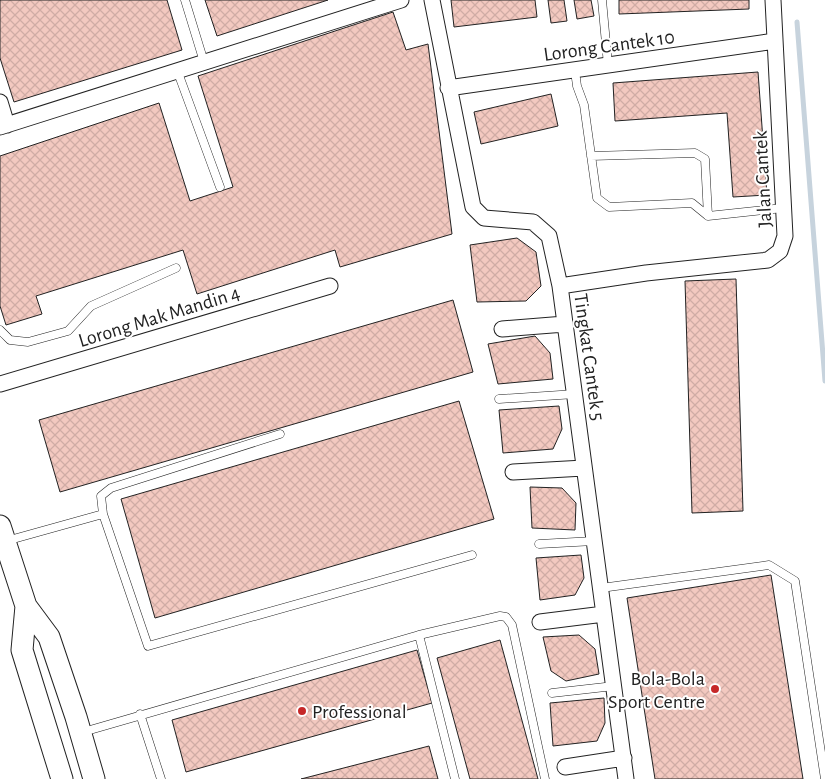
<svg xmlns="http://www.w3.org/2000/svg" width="825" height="779" font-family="'Alegreya Sans',sans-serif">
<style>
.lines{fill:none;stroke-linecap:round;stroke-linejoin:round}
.stream{stroke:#c7d3dd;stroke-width:5}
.building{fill:url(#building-cross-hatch);stroke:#222}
.lane-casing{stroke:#222;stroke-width:9}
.street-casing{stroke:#222;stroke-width:17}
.secondary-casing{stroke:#222;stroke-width:23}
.lane{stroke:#fff;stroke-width:8}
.street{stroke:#fff;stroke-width:15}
.secondary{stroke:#fff;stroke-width:21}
.poi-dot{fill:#c62828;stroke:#fff;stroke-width:2}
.labels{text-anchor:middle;stroke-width:4;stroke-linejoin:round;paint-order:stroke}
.street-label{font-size:20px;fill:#222;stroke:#fff}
.poi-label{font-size:20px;fill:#222;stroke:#fff;text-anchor:end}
</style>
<defs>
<pattern id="building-cross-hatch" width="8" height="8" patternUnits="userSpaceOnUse" patternTransform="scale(1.25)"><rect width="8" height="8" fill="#f3c9c0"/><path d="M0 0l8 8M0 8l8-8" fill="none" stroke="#d0aca5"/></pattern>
</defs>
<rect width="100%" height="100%" fill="#fff"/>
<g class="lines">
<path class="stream" d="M797 22 825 381"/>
</g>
<path class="building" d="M0 0H167L182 50 14 102 0 58Z
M205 0H328L217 36Z
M451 0H535L537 17 454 27Z
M548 0H564L567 21 551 23Z
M574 0H591L594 16 577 19Z
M619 0H749V9L619 14Z
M393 12 406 50 428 44 452 234 340 267 335 250 197 294 183 250 36 296 42 314 6 325 0 306V156L159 103 190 201 233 187 198 76Z
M758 72 767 195 733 197 727 113 615 121 613 83Z
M551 94 558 126 481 144 474 112Z
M517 238 536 252 541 286 526 301 477 302 470 245Z
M736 279 743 511 692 513 685 281Z
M453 300 473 372 60 492 39 420Z
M535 336 550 353 553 379 498 384 488 344Z
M459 401 494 519 155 618 121 499Z
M559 406 562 429 553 449 503 453 499 410Z
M530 487 562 488 576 503 575 530 532 528Z
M581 555 584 578 575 595 540 600 536 558Z
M771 575 803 779H655L627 598Z
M579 635 595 649 599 674 566 681 551 671 543 637Z
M500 640 538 779H470L437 658Z
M417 650 432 703 186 772 172 720Z
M604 698 605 723 597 741 553 746 550 703Z
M429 746 438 779H301Z"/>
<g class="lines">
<defs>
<path id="lane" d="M185 0 204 62
M602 0 608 65
M177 70 220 187
M575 71 577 86 584 105 597 198 609 207 692 203 708 216 783 208
M591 156 695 153 705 159 708 216
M0 330 10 340 28 342 68 331 91 306 176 268
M499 399 575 394
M103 514 101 496 111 488 280 434
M6 541 103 514 148 646 472 555
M539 544 594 541
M601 588 769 565 795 581 825 779
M419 635 500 616 506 617 512 625 545 779
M552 693 614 686
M140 714 161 779
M83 732 419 635 455 779"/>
<path id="street" d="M432 0 473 207 484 218 533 222 549 236 560 286 626 779
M448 88 775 41
M0 102 7 125
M0 127 401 0
M560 286 646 273 768 260 780 251 785 236 773 0
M502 329 565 324
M0 384 330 286
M513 472 584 468
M540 622 604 614
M565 767 624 758"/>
<path id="secondary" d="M0 526 26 606 22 650 62 779
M26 606 49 637 76 717 94 779"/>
</defs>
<use href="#lane" class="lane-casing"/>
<use href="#street" class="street-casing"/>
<use href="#secondary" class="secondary-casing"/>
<use href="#lane" class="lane"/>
<use href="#street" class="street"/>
<use href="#secondary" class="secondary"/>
</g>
<g class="poi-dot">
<circle cx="715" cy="689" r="5"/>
<circle cx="302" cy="711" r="5"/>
</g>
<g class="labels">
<g class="street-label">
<text transform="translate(609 45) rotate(-8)" y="7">Lorong Cantek 10</text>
<text transform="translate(762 179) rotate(-93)" y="7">Jalan Cantek</text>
<text transform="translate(159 316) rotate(-17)" y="7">Lorong Mak Mandin 4</text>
<text transform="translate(590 357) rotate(82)" y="7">Tingkat Cantek 5</text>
</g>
<g class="poi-label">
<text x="705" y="685">Bola-Bola<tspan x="705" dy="23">Sport Centre</tspan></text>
<text x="312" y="718" text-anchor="start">Professional</text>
</g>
</g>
</svg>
